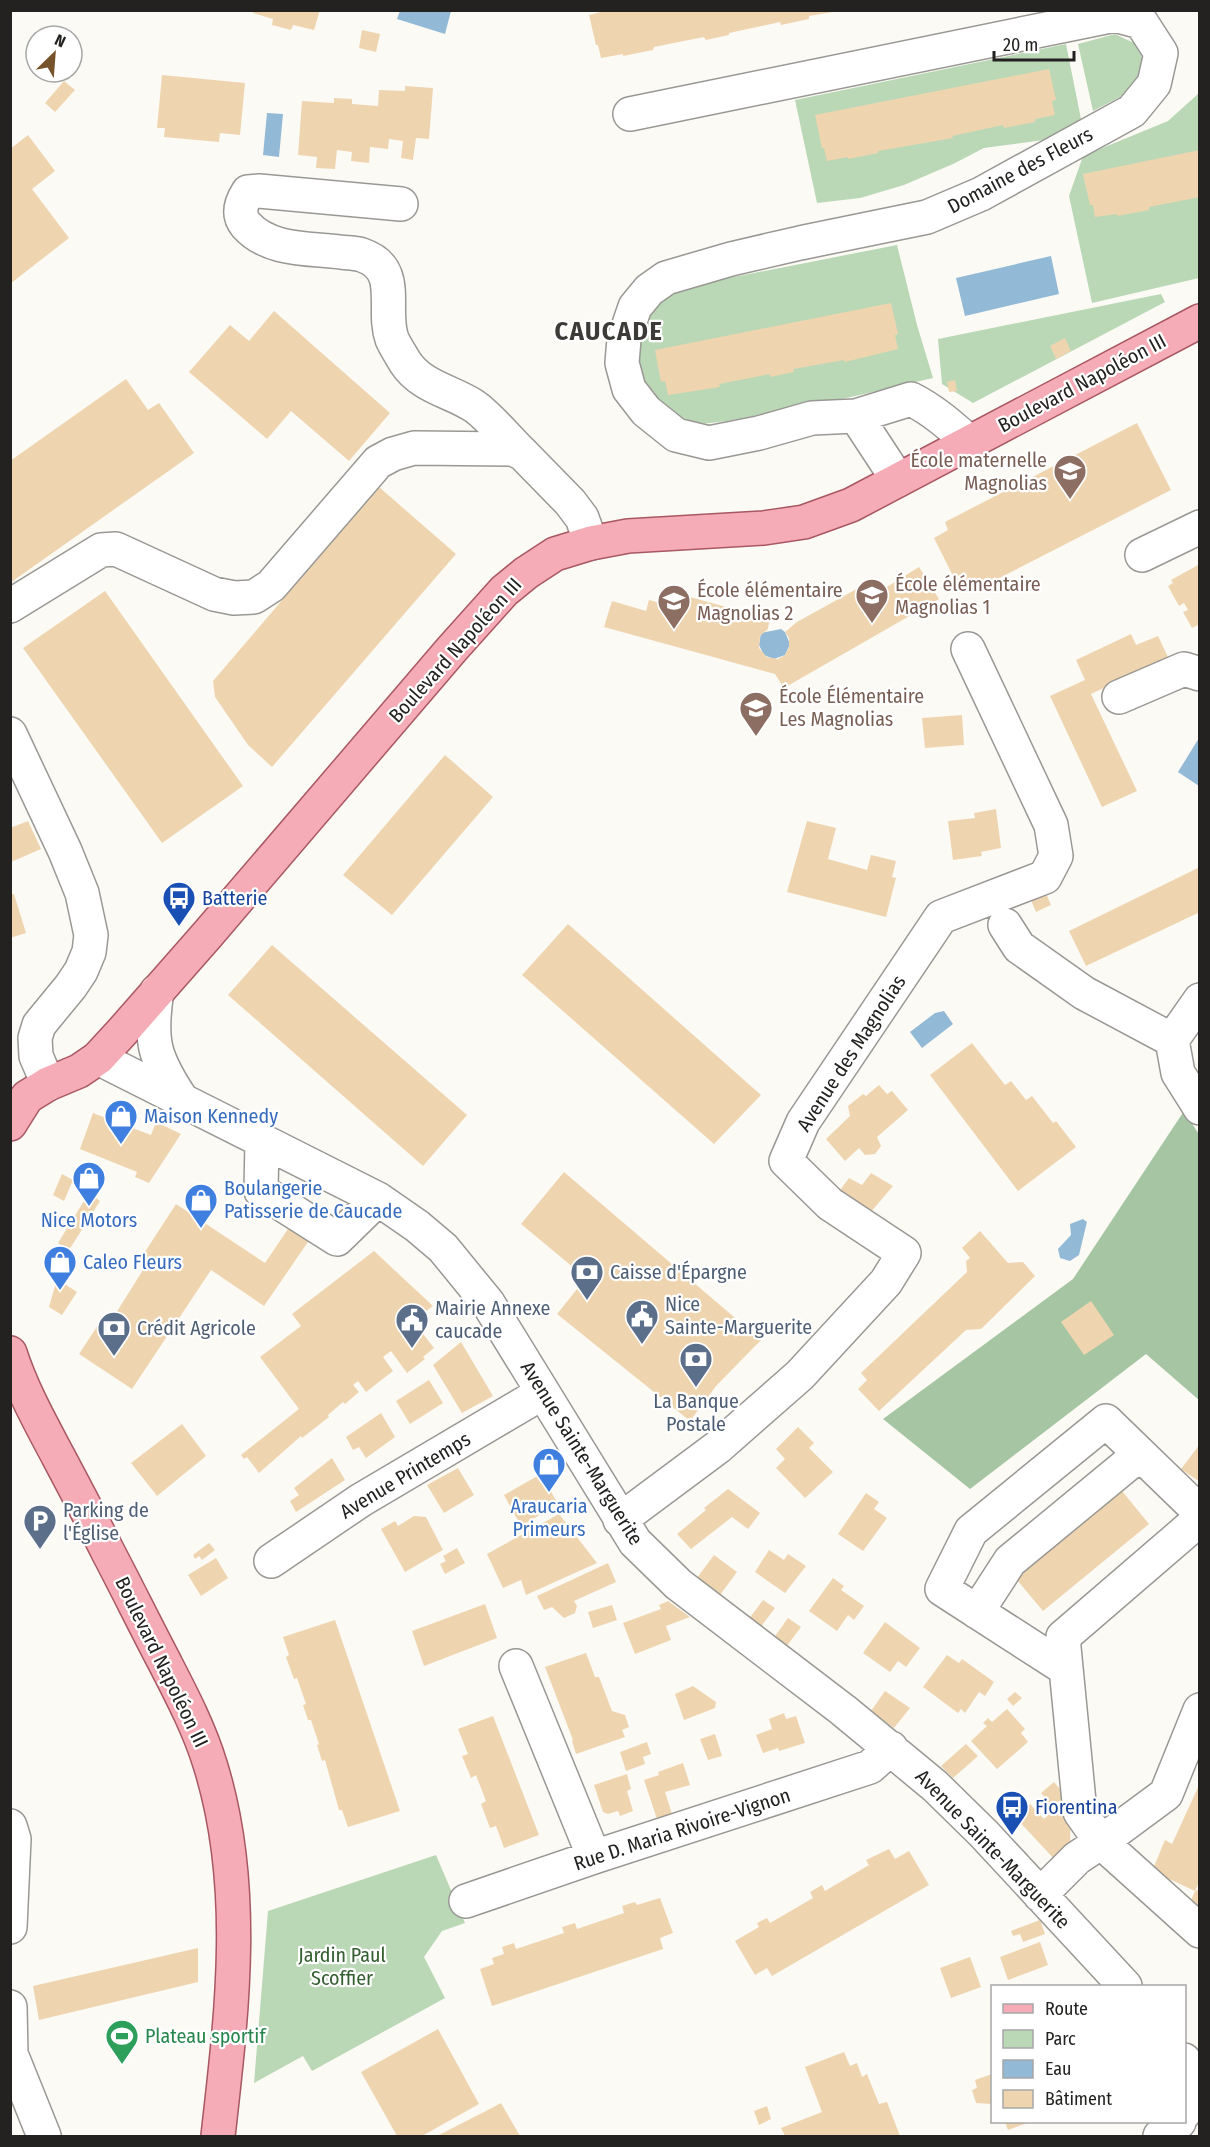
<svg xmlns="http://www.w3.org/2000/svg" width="1210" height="2147" font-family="'Fira Sans Condensed',sans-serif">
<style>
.green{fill:#bad8b6}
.forest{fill:#a6c5a2}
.water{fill:#92b9d5}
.building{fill:#efd5af}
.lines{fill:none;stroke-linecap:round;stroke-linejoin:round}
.minor-casing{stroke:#9a9894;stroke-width:36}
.major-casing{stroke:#a85862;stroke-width:36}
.minor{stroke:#fff;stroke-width:33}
.major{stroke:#f6acb6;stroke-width:33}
.labels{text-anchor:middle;stroke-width:4.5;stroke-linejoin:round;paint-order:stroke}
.street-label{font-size:20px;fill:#232220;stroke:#fff}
.education-label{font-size:20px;fill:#785e54;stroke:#fff;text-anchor:start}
.transit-label{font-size:20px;fill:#164399;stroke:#fff;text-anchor:start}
.shop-label{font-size:20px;fill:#366cbe;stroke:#fff;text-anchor:start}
.service-label{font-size:20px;fill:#4e5e75;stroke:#fff;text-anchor:start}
.park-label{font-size:20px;fill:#345f30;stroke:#fff}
.leisure-label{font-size:20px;fill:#27864d;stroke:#fff;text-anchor:start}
.district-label{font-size:26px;font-weight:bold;letter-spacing:1.5px;fill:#3d3b38;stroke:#fff}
</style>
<rect width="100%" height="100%" fill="#fcfaf5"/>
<path class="green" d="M1115 34 1134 43 1143 59 1142 75 1133 90 1093 111 1078 44Z
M1066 44 1082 124 1051 139 984 148 953 164 904 185 860 198 817 203 795 100Z
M1199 93V278L1092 303 1069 196 1083 156 1168 121Z
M897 245 917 325 933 378 851 397 727 421 702 424 670 419 642 382 636 356V339L659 300 693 285Z
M1161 294 1165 302 973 403 942 384 938 339Z
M436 1855 465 1923 442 1931 424 1957 445 1998 312 2071 303 2056 254 2083 268 1911Z"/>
<path class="forest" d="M1184 1111 1200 1136 1199 1400 1146 1354 970 1489 883 1419 1073 1279Z"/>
<path class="water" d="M400 11 451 10V11L445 34 397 19Z
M267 113 283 114 279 157 263 155Z
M1051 256 1059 294 965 316 956 278Z
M781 629 785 632 790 644 785 655 774 659 764 655 759 645 761 633Z
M1199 738 1200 786H1199L1178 772Z
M944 1011 953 1024 922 1048 910 1032 935 1013Z
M1083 1219 1087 1222 1079 1255 1070 1261 1060 1258 1058 1249 1071 1235 1070 1224Z"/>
<path class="building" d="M253 10H320L314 30 293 25 291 30 272 25 273 19 253 13Z
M609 10H833V12L809 16V19L781 25 780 22 729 33V35L706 40 704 37 654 47 653 50 623 56V54L601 58 598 45H596L589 15Z
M362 30 380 34 376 52 359 48Z
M1049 69 1056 100 1052 101 1055 115 1035 119V122L1004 128 1003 125 952 136 953 138 878 151V153L848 159V157L827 161 824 148H822L815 115Z
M162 75 245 83 240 135 220 133 219 142 164 137 165 128H157Z
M64 81 75 90 55 112 45 103Z
M405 86 433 88 429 139 416 138 413 160 401 158 403 141 389 139 388 149 370 147 369 163 351 161 352 152 337 150 335 169 316 168 317 157 298 155 302 101 334 103V98L352 99V104L378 106 379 90 405 91Z
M28 135 55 171 32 189 69 238 10 284V149Z
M1200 150V197L1149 207V210L1117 216V214L1095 217 1093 205H1090L1083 174Z
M891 303 898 334 895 335 898 349 845 362 844 360 793 369 794 372 770 377V374L719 384 720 387 668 395 665 381 661 382 655 350Z
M274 311 390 413 349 461 291 411 267 439 189 372 230 325 249 341Z
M1065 338 1071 351 1056 359 1050 346Z
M126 379 148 410 159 403 194 453 10 583V461Z
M955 380 957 391 949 392 947 382Z
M1137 423 1171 490 978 589 974 580 959 588 934 538 948 530 945 522Z
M379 487 456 554 272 767 248 745 215 697 213 681Z
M1200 564V624L1192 628 1183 612 1188 610 1184 603 1179 606 1168 586 1173 583 1171 580Z
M919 567 939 599 784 688 775 674 604 627 612 601 646 611 649 600 682 609 686 596 763 617 769 622 768 629 760 636 759 648 767 657 778 659 785 655 789 647V638L785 632 797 622 871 581 877 593Z
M105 591 243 786 162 843 23 648Z
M1131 634 1136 645 1158 636 1168 657 1091 694 1137 791 1102 807 1050 696 1085 680 1076 660Z
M962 715 964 745 925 748 922 718Z
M445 755 493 797 392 915 343 875Z
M996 809 1001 848 981 852 982 856 953 860 948 821 975 818 974 813Z
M28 821 41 849 11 862 10 828Z
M807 821 836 828 828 859 867 870 871 855 896 861 892 877 896 878 886 917 787 892Z
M1200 867V912L1086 966 1069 931Z
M1042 884 1051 905 1036 912 1027 891Z
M14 894 26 933 10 938V895Z
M568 924 761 1095 714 1144 522 975Z
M272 945 467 1115 423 1166 228 995Z
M972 1043 1005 1085 1011 1081 1026 1100 1032 1096 1053 1123 1056 1121 1076 1147 1018 1191 930 1075Z
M879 1085 887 1094 892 1091 908 1110 877 1137 881 1146 875 1154 865 1155 859 1148 845 1161 826 1139 850 1116 848 1106 863 1094 866 1096Z
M93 1113 151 1135 156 1122 181 1134 149 1183 135 1177 137 1172 80 1149Z
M564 1172 761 1340 716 1386 690 1421 557 1314 586 1278 521 1224Z
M871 1173 893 1186 870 1213 837 1194 849 1178 862 1185Z
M62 1174 73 1180 64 1201 53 1195Z
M89 1193 100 1201 69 1250 58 1243Z
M176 1204 265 1263 290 1226 310 1239 264 1306 211 1270 132 1389 79 1354 104 1316 111 1321 148 1262 141 1258Z
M980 1231 1008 1263 1023 1262 1035 1276 981 1329 966 1330 879 1411 858 1389 867 1380 861 1373 967 1272 966 1261 970 1258 962 1248Z
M374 1251 433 1306 413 1321 434 1348 423 1357 425 1359 407 1373 391 1351 383 1357 393 1371 366 1392 358 1381 353 1385 359 1392 345 1404 343 1402 328 1415 329 1417 302 1438 301 1436 259 1473 247 1457 244 1459 241 1455 299 1409 260 1357 301 1326 292 1314Z
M57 1279 77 1292 62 1315 49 1307Z
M1091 1301 1114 1335 1084 1355 1061 1322Z
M461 1342 493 1396 462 1413 433 1365Z
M429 1380 443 1403 410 1424 396 1401Z
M381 1413 395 1437 366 1458 359 1447 353 1450 346 1437Z
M182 1424 206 1456 157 1496 131 1463Z
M798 1427 814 1443 809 1448 833 1472 805 1498 776 1468 785 1459 776 1449Z
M1200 1444V1482L1181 1469Z
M332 1458 345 1480 296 1512 290 1501 299 1495 294 1488Z
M458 1468 474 1495 444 1513 427 1485Z
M541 1474 558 1504 521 1526 504 1495Z
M1118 1486 1149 1524 1043 1611 1012 1574Z
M728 1489 760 1513 748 1529 732 1517 691 1549 677 1534 706 1510 704 1508Z
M866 1493 879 1502 874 1509 887 1518 863 1551 838 1534Z
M559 1514 597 1563 526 1595 521 1580 503 1588 487 1554Z
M414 1516 426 1517 443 1550 405 1572 381 1529 395 1521 398 1526Z
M209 1543 215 1550 202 1560 199 1556 195 1559 193 1555Z
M457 1548 465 1563 445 1574 440 1564 446 1561 443 1556Z
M769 1550 784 1560 788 1554 806 1566 785 1593 755 1572Z
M714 1555 737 1572 720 1595 697 1578Z
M216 1558 228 1578 201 1596 188 1575Z
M608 1563 616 1582 574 1601 577 1606 575 1613 564 1618 552 1607 544 1610 537 1596Z
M833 1578 844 1586 841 1590 864 1606 854 1620 848 1615 837 1631 809 1611Z
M763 1600 775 1608 760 1628 748 1620Z
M668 1601 690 1617 666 1626 671 1640 635 1654 623 1623 661 1609 659 1605Z
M485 1604 497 1638 424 1666 412 1631Z
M612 1605 617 1620 593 1628 588 1612Z
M788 1618 801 1627 786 1647 773 1639Z
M335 1620 400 1811 348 1827 342 1810H339L325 1760 322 1761 317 1745 319 1744 311 1720H308L303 1705 306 1704 297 1678 294 1679 286 1657 289 1655 283 1637Z
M885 1622 920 1648 906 1667 898 1661 890 1672 863 1653Z
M586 1653 595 1677H599L612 1711 625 1715 629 1727 622 1730 625 1737 576 1754 572 1741 573 1740 545 1667Z
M947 1655 959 1663 962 1659 994 1682 985 1696 979 1692 965 1713 961 1709 958 1713 923 1687Z
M693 1686 716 1702 715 1708 684 1720 675 1694Z
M885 1691 910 1708 894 1728 871 1711Z
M1015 1692 1022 1698 1013 1706 1007 1699Z
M1007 1709 1025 1729 1021 1733 1028 1742 997 1769 971 1741 987 1726 983 1723 988 1718 992 1722Z
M784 1713 786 1719 796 1716 805 1743 779 1751 778 1748 763 1753 756 1735 772 1729 769 1719Z
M493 1716 539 1835 504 1848 496 1826 490 1828 481 1804 486 1801 476 1775 471 1778 462 1756 468 1754 458 1729Z
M715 1734 722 1756 708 1760 700 1739Z
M647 1742 651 1754 643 1757 645 1764 626 1771 620 1752Z
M966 1744 978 1756 953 1778 941 1766Z
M683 1763 690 1785 665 1792 673 1817 658 1822 644 1780 659 1775 658 1772Z
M627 1774 631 1789 627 1791 633 1811 620 1816 618 1811 608 1814 603 1812 594 1785Z
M1054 1782 1071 1802 1070 1847 1056 1861 1015 1817 1030 1804 1044 1819 1054 1809 1041 1793Z
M1200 1783V1880L1195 1891 1152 1871 1165 1840 1172 1844Z
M889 1849 895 1859 909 1851 929 1885 772 1976 767 1968 755 1975 735 1941 759 1927 757 1923 767 1918 770 1923 813 1898 810 1892 822 1885 825 1891 869 1865 866 1860Z
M1200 1889V1909L1189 1905 1195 1891Z
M660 1898 673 1933 660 1938 663 1949 492 2006 480 1969 494 1964 492 1958 504 1954 502 1947 514 1943 516 1949 564 1933 562 1927 575 1923 577 1929 624 1913 622 1906 635 1902 637 1905Z
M1040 1920 1045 1934 1023 1942 1020 1934 1013 1936 1011 1931Z
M1040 1942 1048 1965 1008 1980 1000 1957Z
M198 1948V1982L39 2020 33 1986Z
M970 1957 981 1987 951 1998 940 1968Z
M438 2029 479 2104 422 2136H397L361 2072Z
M844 2052 850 2066 857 2063 862 2077 867 2074 879 2104 887 2102 900 2136H785L781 2128 822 2112 805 2067Z
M992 2074V2104L976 2103 972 2090 977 2088 975 2080Z
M501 2103 520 2136H437L484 2112Z
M767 2106 771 2119 759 2125 754 2111Z
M1005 2122H1030L1008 2130Z"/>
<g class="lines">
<defs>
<path id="minor" d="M630 114 1115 15 1141 22 1161 53 1154 84 1132 111 981 194 927 217 800 243 731 259 666 278 649 290 635 307 624 339 622 363 629 389 646 411 676 435 709 443 759 433 812 418 856 416 911 399C933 410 951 426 969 442
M401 204 259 191 248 192C241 203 237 214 246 225 269 251 308 248 340 252 347 253 356 253 362 255 403 269 381 308 392 339 395 346 401 355 405 362 421 387 451 391 474 406 489 416 509 441 523 454
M856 416 898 480
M1142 555 1200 527
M10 606 101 550 116 549 214 594 234 598 254 597 271 586 378 462 393 454 414 448 513 449 523 454 570 502 582 518 591 543
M1119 697 1184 669 1200 674
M10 734 65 851 82 893 91 935 89 952 81 971 71 986 39 1025 35 1038 36 1056 48 1084
M1005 925 1019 947 1084 993 1172 1040
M157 991C149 1041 154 1058 182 1100
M1200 1000 1172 1040 1178 1073 1200 1108
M98 1058 378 1199 417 1226 443 1248 488 1303 635 1542 678 1584 843 1710 935 1786 984 1834 1125 1986
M262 1140 261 1191 337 1239 378 1199
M1200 1519 1063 1637 1080 1812 1101 1842 1166 1794 1200 1710
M620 1520 718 1447 800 1375 886 1282 904 1253 830 1204 786 1161 803 1122 941 917 1045 877 1056 856 1051 825 968 649
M271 1561 361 1500 542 1393
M977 1612 1010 1561 1140 1454
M516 1666 594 1857
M1066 1669 942 1589 971 1531 1106 1421 1200 1512
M10 1826 14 1839 10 1927
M1040 1895 1077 1858 1101 1842 1200 1931
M466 1901 594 1857 870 1767 891 1748
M10 2007 11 2054 44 2136
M1184 2060C1195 2075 1193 2098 1184 2113
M1160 2136 1179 2122"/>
<path id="major" d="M10 1124 27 1097 48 1084 79 1071 98 1058 121 1033 208 934 452 649 504 591 526 573 555 554 591 543 628 536 764 528 804 522 851 505 1200 321
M10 1353C22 1390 40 1422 58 1456 75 1488 92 1520 108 1552 127 1588 145 1625 164 1661 181 1694 199 1728 210 1764 248 1885 232 2013 218 2136"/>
</defs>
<use href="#minor" class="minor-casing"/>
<use href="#major" class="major-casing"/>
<use href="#minor" class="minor"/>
<use href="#major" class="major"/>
</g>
<defs>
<symbol id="school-pin" viewBox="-11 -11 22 30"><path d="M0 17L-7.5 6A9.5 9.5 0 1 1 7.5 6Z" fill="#8d6e63" stroke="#fff"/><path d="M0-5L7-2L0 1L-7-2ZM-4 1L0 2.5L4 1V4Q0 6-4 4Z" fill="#fff"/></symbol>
<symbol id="bus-pin" viewBox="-11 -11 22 30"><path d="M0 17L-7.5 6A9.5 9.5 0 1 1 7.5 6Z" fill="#1a4fb4" stroke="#fff"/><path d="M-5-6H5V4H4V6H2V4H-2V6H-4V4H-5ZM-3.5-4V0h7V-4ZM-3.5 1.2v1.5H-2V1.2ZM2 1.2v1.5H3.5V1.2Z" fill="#fff"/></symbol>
<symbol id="shop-pin" viewBox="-11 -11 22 30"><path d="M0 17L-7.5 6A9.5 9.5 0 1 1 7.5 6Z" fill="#3f7fe0" stroke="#fff"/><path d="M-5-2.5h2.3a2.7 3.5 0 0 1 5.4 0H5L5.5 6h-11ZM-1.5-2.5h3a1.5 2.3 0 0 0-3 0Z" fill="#fff"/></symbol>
<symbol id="bank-pin" viewBox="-11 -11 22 30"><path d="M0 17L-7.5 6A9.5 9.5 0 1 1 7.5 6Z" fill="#5c6f8a" stroke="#fff"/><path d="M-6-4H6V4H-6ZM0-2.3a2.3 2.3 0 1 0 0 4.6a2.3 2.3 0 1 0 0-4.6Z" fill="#fff"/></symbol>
<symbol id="civic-pin" viewBox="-11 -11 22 30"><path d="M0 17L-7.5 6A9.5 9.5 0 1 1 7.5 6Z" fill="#5c6f8a" stroke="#fff"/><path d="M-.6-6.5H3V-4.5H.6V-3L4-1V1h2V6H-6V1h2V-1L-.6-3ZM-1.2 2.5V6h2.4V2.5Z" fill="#fff"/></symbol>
<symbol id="parking-pin" viewBox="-11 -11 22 30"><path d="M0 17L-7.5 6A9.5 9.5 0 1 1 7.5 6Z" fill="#5c6f8a" stroke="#fff"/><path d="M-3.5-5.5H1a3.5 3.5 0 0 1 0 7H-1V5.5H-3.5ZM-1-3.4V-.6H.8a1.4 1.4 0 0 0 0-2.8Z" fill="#fff"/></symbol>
<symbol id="stadium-pin" viewBox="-11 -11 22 30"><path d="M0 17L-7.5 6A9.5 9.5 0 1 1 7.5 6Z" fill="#2e9e5b" stroke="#fff"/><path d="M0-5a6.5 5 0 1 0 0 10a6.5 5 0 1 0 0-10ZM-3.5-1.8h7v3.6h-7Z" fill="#fff"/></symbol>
</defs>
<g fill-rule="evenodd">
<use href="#school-pin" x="1051" y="452" width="38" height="52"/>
<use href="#school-pin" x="853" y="576" width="38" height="52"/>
<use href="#school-pin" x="655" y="582" width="38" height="52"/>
<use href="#school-pin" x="737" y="689" width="38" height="52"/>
<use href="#bus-pin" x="160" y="879" width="38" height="52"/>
<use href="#shop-pin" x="102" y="1097" width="38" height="52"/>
<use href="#shop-pin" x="70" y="1159" width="38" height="52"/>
<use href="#shop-pin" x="182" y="1181" width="38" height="52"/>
<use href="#shop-pin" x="41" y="1243" width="38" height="52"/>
<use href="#bank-pin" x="568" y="1253" width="38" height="52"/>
<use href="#civic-pin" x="623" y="1297" width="38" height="52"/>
<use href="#civic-pin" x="393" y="1301" width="38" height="52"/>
<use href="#bank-pin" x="95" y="1309" width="38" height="52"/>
<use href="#bank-pin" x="677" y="1340" width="38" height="52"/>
<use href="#shop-pin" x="530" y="1445" width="38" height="52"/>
<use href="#parking-pin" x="21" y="1502" width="38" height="52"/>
<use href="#bus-pin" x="993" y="1788" width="38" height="52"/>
<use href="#stadium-pin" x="103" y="2017" width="38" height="52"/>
</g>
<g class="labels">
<g class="street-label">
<text transform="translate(1020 170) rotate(-28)" y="7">Domaine des Fleurs</text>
<text transform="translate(1082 383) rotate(-28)" y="7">Boulevard Napoléon III</text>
<text transform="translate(455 650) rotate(-48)" y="7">Boulevard Napoléon III</text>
<text transform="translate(851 1053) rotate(-57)" y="7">Avenue des Magnolias</text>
<text transform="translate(582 1453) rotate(58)" y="7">Avenue Sainte-Marguerite</text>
<text transform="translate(405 1475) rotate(-31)" y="7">Avenue Printemps</text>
<text transform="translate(162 1662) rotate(64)" y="7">Boulevard Napoléon III</text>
<text transform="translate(682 1829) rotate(-18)" y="7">Rue D. Maria Rivoire-Vignon</text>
<text transform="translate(993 1849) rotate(46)" y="7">Avenue Sainte-Marguerite</text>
</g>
<g class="education-label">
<text x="1047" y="467" text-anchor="end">École maternelle<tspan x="1047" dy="23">Magnolias</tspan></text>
<text x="895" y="591">École élémentaire<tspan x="895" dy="23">Magnolias 1</tspan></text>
<text x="697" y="597">École élémentaire<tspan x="697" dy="23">Magnolias 2</tspan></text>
<text x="779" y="703">École Élémentaire<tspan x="779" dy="23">Les Magnolias</tspan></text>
</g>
<g class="transit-label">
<text x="202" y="905">Batterie</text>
<text x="1035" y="1814">Fiorentina</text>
</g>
<g class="shop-label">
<text x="144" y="1123">Maison Kennedy</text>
<text x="224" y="1195">Boulangerie<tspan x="224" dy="23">Patisserie de Caucade</tspan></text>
<text x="89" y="1227" text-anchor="middle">Nice Motors</text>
<text x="83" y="1269">Caleo Fleurs</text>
<text x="549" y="1513" text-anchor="middle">Araucaria<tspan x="549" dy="23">Primeurs</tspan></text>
</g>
<g class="service-label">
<text x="610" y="1279">Caisse d'Épargne</text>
<text x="665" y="1311">Nice<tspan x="665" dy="23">Sainte-Marguerite</tspan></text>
<text x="435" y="1315">Mairie Annexe<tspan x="435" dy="23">caucade</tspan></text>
<text x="137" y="1335">Crédit Agricole</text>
<text x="696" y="1408" text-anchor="middle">La Banque<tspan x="696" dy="23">Postale</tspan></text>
<text x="63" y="1517">Parking de<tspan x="63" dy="23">l'Église</tspan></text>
</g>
<g class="park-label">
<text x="342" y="1962">Jardin Paul<tspan x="342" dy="23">Scoffier</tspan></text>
</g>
<g class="leisure-label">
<text x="145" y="2043">Plateau sportif</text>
</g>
<g class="district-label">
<text x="609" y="340">CAUCADE</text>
</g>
</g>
<rect width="1210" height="2147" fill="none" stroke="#232220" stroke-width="24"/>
<rect x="991" y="1985" width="195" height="138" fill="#ffffff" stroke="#a7a7a6" stroke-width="1.5"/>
<rect x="1003" y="2004" width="30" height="9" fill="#f6acb6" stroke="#a7a7a6" stroke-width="1.5"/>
<text x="1045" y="2015" font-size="18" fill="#232220">Route</text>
<rect x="1003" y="2030" width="30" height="18" fill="#bad8b6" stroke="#a7a7a6" stroke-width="1.5"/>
<text x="1045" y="2045" font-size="18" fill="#232220">Parc</text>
<rect x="1003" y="2060" width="30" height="18" fill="#92b9d5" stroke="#a7a7a6" stroke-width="1.5"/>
<text x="1045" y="2075" font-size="18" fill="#232220">Eau</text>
<rect x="1003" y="2090" width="30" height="18" fill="#efd5af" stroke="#a7a7a6" stroke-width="1.5"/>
<text x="1045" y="2105" font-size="18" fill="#232220">Bâtiment</text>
<g transform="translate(54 54) rotate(25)"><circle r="28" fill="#ffffff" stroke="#a7a7a6" stroke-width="1.5"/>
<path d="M0-4.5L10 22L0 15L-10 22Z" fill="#77532c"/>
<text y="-9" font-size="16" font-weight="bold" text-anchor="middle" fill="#232220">N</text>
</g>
<path d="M994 51v9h80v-9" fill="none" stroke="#232220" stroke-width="3"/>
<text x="1003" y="51" font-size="18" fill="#232220" stroke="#ffffff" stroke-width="4.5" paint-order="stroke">20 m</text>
</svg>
